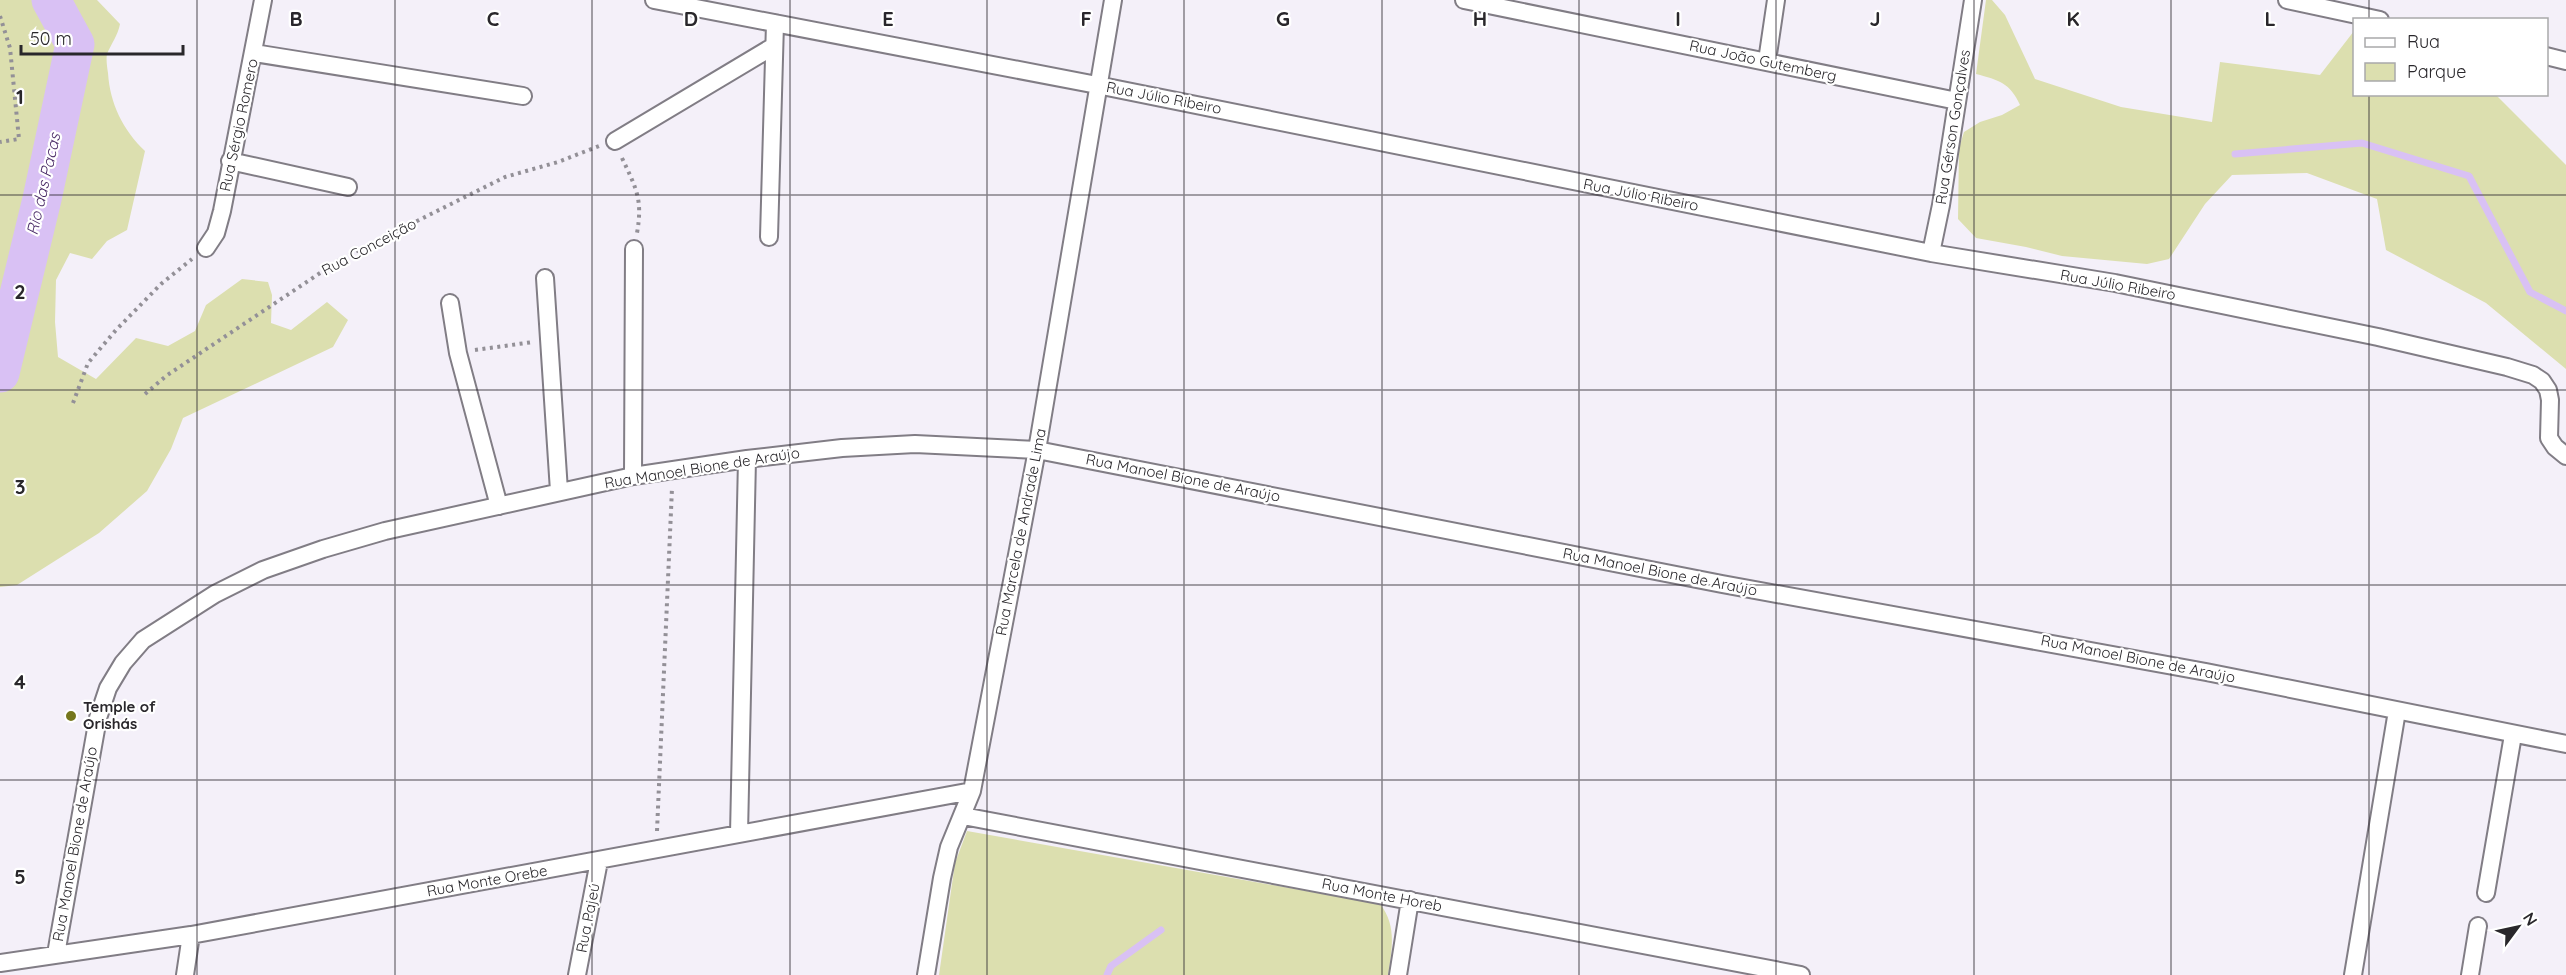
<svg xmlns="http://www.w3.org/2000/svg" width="2566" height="975" font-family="Quicksand,sans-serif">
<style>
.green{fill:#dcdfaf}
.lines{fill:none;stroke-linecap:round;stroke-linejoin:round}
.stream{stroke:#d9c1f4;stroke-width:7}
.river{stroke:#d9c1f4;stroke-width:39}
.street-casing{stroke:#817d85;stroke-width:20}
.path{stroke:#939097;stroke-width:4;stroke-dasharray:3 4.5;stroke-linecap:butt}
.street{stroke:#fff;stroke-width:16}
.grid{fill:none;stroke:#29272b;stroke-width:1.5;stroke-opacity:0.55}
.poi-dot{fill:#75761c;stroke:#fff;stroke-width:2}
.labels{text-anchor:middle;stroke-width:4.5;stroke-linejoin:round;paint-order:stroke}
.street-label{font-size:15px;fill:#29272b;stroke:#fff}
.poi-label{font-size:15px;font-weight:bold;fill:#29272b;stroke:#fff;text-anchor:start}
.water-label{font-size:16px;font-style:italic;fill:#482965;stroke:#fff}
.grid-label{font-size:20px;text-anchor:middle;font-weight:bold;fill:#29272b;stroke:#fff;stroke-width:4.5;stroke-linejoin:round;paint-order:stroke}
</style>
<rect width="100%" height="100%" fill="#f4f0f9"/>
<path class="green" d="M0 0H97L120 24C118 35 111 44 107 54 106 59 107 67 108 73 110 104 123 130 145 151L127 230 107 241 92 259 70 253 56 280 55 322 58 357 96 379 136 338 168 346 195 331 206 305 242 279 268 282 272 295 271 323 291 330 327 302 348 320 333 347 183 418 171 449 147 491 99 533 17 585 0 587Z
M1986 0H1992L2005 15 2035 79 2121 107 2212 122 2220 62 2320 75 2354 31V94L2496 95 2566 165V369L2486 303 2386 250 2377 199 2307 173 2232 175 2205 204 2169 259 2147 264 2062 256 2026 247 1976 238 1958 219 1959 148 1964 132 1980 122 2002 115 2020 105C2010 83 1999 80 1976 74Z
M967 831 1380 904C1397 925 1392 950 1388 975H939L955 863Z"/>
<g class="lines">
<path class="stream" d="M2235 154 2362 143 2469 176 2530 292 2566 311
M1107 975 1111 966 1161 930"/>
<path class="river" d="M0 373 42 199 75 44 51 0"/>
<defs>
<path id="street" d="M654 0 1097 85 1931 253 2115 283 2378 337 2507 367 2533 375 2542 381 2548 390 2550 400 2549 438 2555 447 2566 456
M1464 0 1957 101
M2287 0 2380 20
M254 53 523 96
M2546 56 2566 61
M1767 61 1776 0
M615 141 774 46
M230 161 348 187
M769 237 775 23
M206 248 216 233 222 211 263 0
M1931 253 1941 205 1973 0
M545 278 559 491
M450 303 458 353 499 506
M633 476 634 249
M963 816 1801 975
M739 834 747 459
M2486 893 2513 735
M56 954 98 718 108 688 123 663 143 640 215 594 263 570 323 549 385 531 633 476 747 459 842 448 915 444 1037 450 1722 584 2206 672 2566 744
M0 963 191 935 972 791
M185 975 191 935
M577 975 599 861
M926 975 942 878 949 847 972 791 1037 450 1113 0
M1398 975 1410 900
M2353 975 2397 711
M2470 975 2478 926"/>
</defs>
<use href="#street" class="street-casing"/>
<path class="path" d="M0 16 10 48 19 139 0 142
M622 158C636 188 643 199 637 233
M475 350 533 342
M145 394 166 376 341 259 505 177 558 162 599 146
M73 403 88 363 116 330 161 284 192 259
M657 831 672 488"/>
<use href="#street" class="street"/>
</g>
<path class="grid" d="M197 0V975M395 0V975M592 0V975M790 0V975M987 0V975M1184 0V975M1382 0V975M1579 0V975M1776 0V975M1974 0V975M2171 0V975M2369 0V20M2369 94V975M0 195H2566M0 390H2566M0 585H2566M0 780H2566"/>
<circle class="poi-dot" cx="71" cy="716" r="6"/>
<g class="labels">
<g class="street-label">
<text transform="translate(1763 61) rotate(12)" y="5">Rua João Gutemberg</text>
<text transform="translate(1164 98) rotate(11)" y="5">Rua Júlio Ribeiro</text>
<text transform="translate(239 125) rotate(-78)" y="5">Rua Sérgio Romero</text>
<text transform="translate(1953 127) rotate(-81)" y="5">Rua Gérson Gonçalves</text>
<text transform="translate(1641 195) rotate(11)" y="5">Rua Júlio Ribeiro</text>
<text transform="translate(369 247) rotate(-28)" y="5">Rua Conceição</text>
<text transform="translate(2118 285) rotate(10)" y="5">Rua Júlio Ribeiro</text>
<text transform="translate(702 468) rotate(-9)" y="5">Rua Manoel Bione de Araújo</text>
<text transform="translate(1183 478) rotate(11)" y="5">Rua Manoel Bione de Araújo</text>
<text transform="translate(1021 532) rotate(-79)" y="5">Rua Marcela de Andrade Lima</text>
<text transform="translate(1660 572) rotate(11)" y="5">Rua Manoel Bione de Araújo</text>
<text transform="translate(2138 659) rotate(11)" y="5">Rua Manoel Bione de Araújo</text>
<text transform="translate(75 844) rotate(-80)" y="5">Rua Manoel Bione de Araújo</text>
<text transform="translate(487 881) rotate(-10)" y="5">Rua Monte Orebe</text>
<text transform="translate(1382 895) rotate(11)" y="5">Rua Monte Horeb</text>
<text transform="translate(588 918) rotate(-79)" y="5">Rua Pajeú</text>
</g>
<g class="poi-label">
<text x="83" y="712">Temple of<tspan x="83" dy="17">Orishás</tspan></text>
</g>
<g class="water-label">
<text transform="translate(43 184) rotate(-77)" y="6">Rio das Pacas</text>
</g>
</g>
<g class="grid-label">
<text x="296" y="26">B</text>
<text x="493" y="26">C</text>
<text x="691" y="26">D</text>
<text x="888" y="26">E</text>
<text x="1086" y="26">F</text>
<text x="1283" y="26">G</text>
<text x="1480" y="26">H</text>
<text x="1678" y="26">I</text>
<text x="1875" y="26">J</text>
<text x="2073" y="26">K</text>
<text x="2270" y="26">L</text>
<text x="20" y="104">1</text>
<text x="20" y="299">2</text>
<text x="20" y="494">3</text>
<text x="20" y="689">4</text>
<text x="20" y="884">5</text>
</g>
<rect x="2353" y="18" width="195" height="78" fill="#ffffff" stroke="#a9a9aa" stroke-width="1.5"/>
<rect x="2365" y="38" width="30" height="9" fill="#ffffff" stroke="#a9a9aa" stroke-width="1.5"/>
<text x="2407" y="48" font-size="18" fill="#29272b">Rua</text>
<rect x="2365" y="63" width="30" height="18" fill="#dcdfaf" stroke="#a9a9aa" stroke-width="1.5"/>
<text x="2407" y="78" font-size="18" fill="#29272b">Parque</text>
<g transform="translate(2518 927) rotate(57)" stroke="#ffffff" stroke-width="4.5" paint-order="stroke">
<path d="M0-4.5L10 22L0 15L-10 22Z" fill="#29272b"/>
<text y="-9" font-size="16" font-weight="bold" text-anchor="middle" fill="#29272b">N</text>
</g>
<path d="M21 45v9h162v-9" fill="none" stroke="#29272b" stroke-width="3"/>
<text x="30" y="45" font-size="18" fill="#29272b" stroke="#ffffff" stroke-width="4.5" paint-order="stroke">50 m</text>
</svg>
